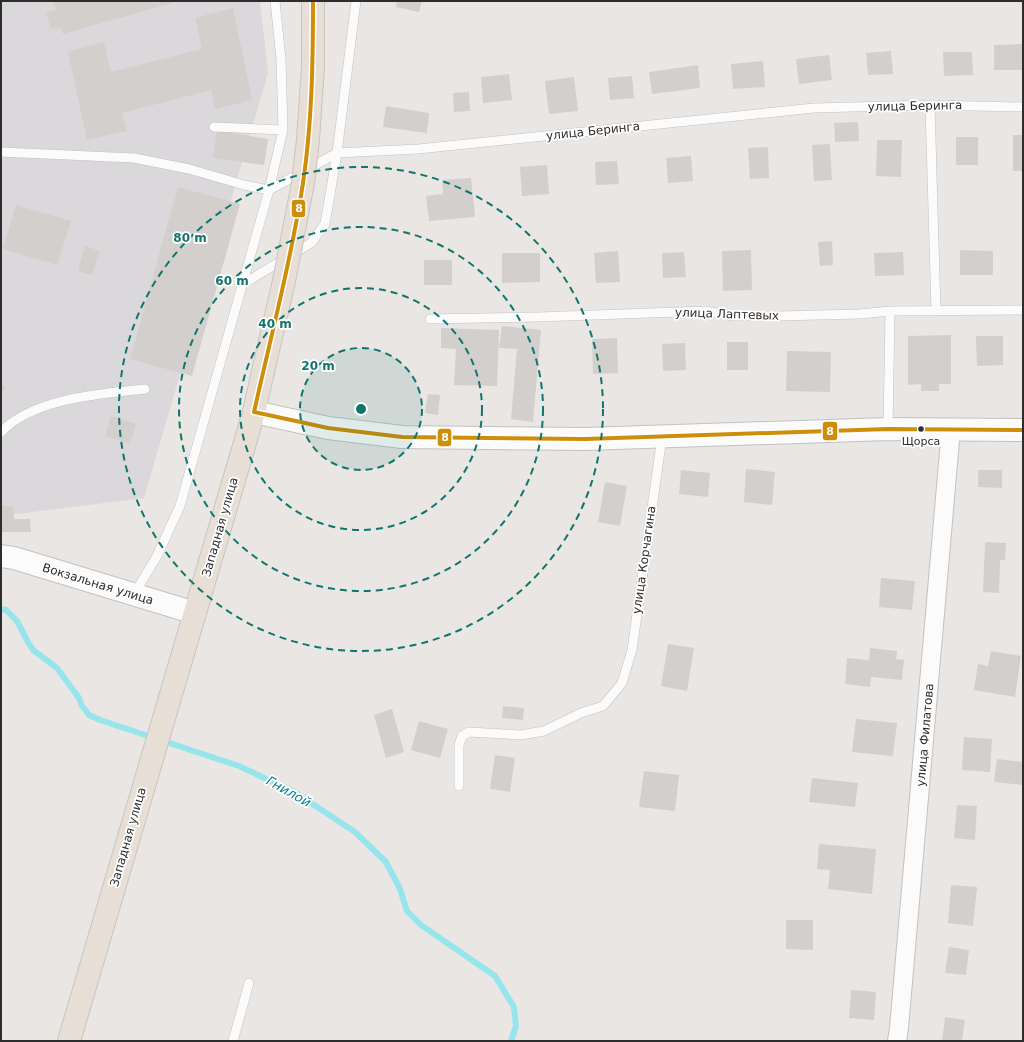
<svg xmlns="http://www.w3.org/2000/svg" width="1024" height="1042" font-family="'DejaVu Sans',sans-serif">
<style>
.industrial{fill:#dad8db}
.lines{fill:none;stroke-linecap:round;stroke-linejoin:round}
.stream{stroke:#97e5ec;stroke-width:6}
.building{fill:#d2cfcd}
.lane-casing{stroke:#c2c2c2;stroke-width:10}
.street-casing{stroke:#c2c2c2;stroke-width:20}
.secondary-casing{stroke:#c2c2c2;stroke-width:24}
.primary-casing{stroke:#c6c4c3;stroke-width:24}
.lane{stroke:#fcfbfb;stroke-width:9}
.street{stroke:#fcfbfb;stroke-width:18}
.secondary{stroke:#fcfbfb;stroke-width:22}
.primary{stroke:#e7dfd6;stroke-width:22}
.primary-bridge-casing{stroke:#c6c4c3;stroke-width:24;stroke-linecap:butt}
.primary-bridge{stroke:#e7dfd6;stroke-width:22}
.bus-1-casing{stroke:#fff;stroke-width:7}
.bus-1{stroke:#cf8e09;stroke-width:4}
.ring{fill:none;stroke:#0f766e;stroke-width:2;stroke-dasharray:7 5}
.bus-dot{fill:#2d2d2d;stroke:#fff;stroke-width:1.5}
.labels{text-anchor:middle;stroke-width:3.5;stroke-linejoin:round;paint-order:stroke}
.bus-label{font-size:11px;fill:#2d2d2d;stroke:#fff}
.street-label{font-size:12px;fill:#2d2d2d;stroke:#fff}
.water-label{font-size:13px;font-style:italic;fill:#0e7c92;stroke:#fff}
.centre{fill:#0f766e;stroke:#fff;stroke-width:2}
.ring-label{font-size:12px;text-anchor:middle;font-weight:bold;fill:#0f766e;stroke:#fff;stroke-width:3.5;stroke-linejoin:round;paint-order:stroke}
.line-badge{stroke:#fff;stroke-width:1.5}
.badge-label{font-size:11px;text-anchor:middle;font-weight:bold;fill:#fff}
</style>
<rect width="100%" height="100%" fill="#eae6e4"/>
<path class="industrial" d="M1 1H260L268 73 144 498 1 516Z"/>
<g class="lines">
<path class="stream" d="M1 609 6 610 17 621 28 642 33 650 57 668 79 698 82 706 89 715 100 720 239 766 296 793 355 832 386 862 400 889 407 911 421 925 495 976 514 1007 516 1026 511 1041"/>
</g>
<path class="building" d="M53 1H172V3L63 34 61 27 51 29 46 12 56 10Z
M397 1H422L419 12 396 7Z
M233 8 252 100 215 109 211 90 122 113 127 131 87 140 68 52 104 42 111 72 202 49 195 18Z
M1023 44V70H994V45Z
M891 51 893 74 868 75 866 53Z
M943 52H972L973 75 944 76Z
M829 55 832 80 799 84 796 59Z
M763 61 765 87 733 89 731 64Z
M698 65 700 88 652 94 649 72Z
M509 74 512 100 483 103 481 77Z
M632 76 634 98 610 100 608 78Z
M574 77 578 111 549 114 545 81Z
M469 92 470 111 454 112 453 93Z
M386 106 429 113 427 133 383 127Z
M858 122 859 141 835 142 834 123Z
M217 131 268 139 264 165 213 158Z
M1013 135H1023V171H1013Z
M956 137H978V165H956Z
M877 140H902L901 177 876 176Z
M830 144 832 180 814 181 812 145Z
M768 147 769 178 750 179 748 148Z
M691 156 693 181 668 183 666 158Z
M617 161 619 184 596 185 595 162Z
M547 165 549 194 522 196 520 167Z
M471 178 475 217 429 221 426 196 443 194 442 180Z
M178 187 240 204 192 376 130 359Z
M16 205 71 221 57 265 3 249Z
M832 241 833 265 820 266 818 242Z
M85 246 100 251 92 275 78 271Z
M751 250 752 290 723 291 722 251Z
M960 250 993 251V275H960Z
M618 251 620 282 596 283 594 253Z
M684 252 686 277 663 278 662 253Z
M903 252 904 275 875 276 874 253Z
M502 253H540V282L502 283Z
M424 260H452V285H424Z
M502 326 541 330 533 422 511 419 517 349 499 348Z
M441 328 499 330 497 386 454 385 456 349 441 348Z
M951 335V384H939V391H921V384L908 385V336Z
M976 336H1003V365L977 366Z
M617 338 618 373 593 374 592 339Z
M727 342H748V370H727Z
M685 343 686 370 663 371 662 344Z
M787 351 831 352 830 392 786 391Z
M1 383 6 388 1 393Z
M428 394 440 395 438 415 425 413Z
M111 416 136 424 130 444 105 436Z
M746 469 775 472 772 505 744 502Z
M681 470 710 473 708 497 679 494Z
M978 470H1002V488L978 487Z
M605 482 627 486 620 526 598 522Z
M1 506H13L14 519H30L31 532H1Z
M985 542 1006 543 1005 560H1000L999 593 983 592Z
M881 578 915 581 912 610 879 607Z
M668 644 694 648 687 691 661 686Z
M870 648 897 651 896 659 904 660 902 680 871 677 870 687 845 684 847 658 869 660Z
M991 651 1021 656 1015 697 974 690 978 664 988 666Z
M503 706 524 708 523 720 502 718Z
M392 709 404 752 386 758 374 715Z
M856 719 897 723 893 756 852 752Z
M419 721 448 729 440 758 411 750Z
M964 737 992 739 990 772 962 770Z
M495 755 515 758 510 792 490 789Z
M997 759 1023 762V785L994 782Z
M644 771 679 775 675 811 639 807Z
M812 778 858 783 855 807 809 802Z
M957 805 977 806 975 840 954 838Z
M819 844 876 849 872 894 828 889 830 870 817 869Z
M951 885 977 887 973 926 948 923Z
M786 920H813V950L786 949Z
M949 947 969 950 966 975 945 973Z
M851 990 876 992 874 1020 849 1018Z
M945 1017 965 1020 962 1041H942Z"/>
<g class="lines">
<defs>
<path id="lane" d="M930 105 936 311
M214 127 283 130
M1 152 134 158 189 169 244 185 269 190 283 130 281 59 275 1
M243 284 311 243 325 224 337 153 418 149 814 108 930 105 1023 107
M430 319 538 317 705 311 733 316H779L860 314 890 311 1023 310
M888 429 890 311
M1 432C34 398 100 394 145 389
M134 594 156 558 180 506 269 190 337 153 356 1
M459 786V745L462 736 469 732 521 735 544 731 581 713 603 706 622 683 632 650 662 437
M233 1041 249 983"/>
<path id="street" d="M897 1041 899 1028 951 429"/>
<path id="secondary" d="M254 412 328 428 402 437 585 439 888 429 1023 430
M1 556 14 558 195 613"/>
<path id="primary" d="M69 1041 254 412 262 376"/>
</defs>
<use href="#lane" class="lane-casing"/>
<use href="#street" class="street-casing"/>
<use href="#secondary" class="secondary-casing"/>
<use href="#primary" class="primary-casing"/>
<use href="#lane" class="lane"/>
<use href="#street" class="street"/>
<use href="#secondary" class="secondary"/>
<use href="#primary" class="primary"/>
<defs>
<path id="primary-bridge" d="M262 376 284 281 303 183 308 140 313 66V1"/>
</defs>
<use href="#primary-bridge" class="primary-bridge-casing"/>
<use href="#primary-bridge" class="primary-bridge"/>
<defs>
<path id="bus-1" d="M254 412 328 428 402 437 585 439 888 429 1023 430
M254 412C271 336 291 260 303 183 312 123 313 62 313 1"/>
</defs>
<use href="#bus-1" class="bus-1-casing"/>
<use href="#bus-1" class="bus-1"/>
</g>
<circle cx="361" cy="409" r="61" fill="#0f766e" fill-opacity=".12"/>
<g class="ring">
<circle cx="361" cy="409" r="61"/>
<circle cx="361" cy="409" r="121"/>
<circle cx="361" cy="409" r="182"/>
<circle cx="361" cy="409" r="242"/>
</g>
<circle class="bus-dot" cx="921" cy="429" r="3.5"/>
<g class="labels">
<g class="bus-label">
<text x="921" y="445">Щорса</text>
</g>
<g class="street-label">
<text transform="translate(915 106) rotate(-1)" y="4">улица Беринга</text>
<text transform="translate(593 131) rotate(-6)" y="4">улица Беринга</text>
<text transform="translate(727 314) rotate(2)" y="4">улица Лаптевых</text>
<text transform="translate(220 527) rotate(-74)" y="4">Западная улица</text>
<text transform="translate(644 560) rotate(-82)" y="4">улица Корчагина</text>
<text transform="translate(98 584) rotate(17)" y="4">Вокзальная улица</text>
<text transform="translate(925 735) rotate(-85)" y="4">улица Филатова</text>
<text transform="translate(128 837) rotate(-74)" y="4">Западная улица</text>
</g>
<g class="water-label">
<text transform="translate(289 791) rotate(29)" y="5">Гнилой</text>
</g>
</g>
<circle cx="361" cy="409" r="6" class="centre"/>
<g class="ring-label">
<text x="190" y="242">80 m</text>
<text x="232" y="285">60 m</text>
<text x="275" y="328">40 m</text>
<text x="318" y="370">20 m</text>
</g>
<g class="line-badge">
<rect x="291" y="199" width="15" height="19" rx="4" fill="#cf8e09"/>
<rect x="822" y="421" width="16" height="20" rx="4" fill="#cf8e09"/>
<rect x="437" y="428" width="15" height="19" rx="4" fill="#cf8e09"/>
</g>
<g class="badge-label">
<text x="299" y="212">8</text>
<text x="830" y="435">8</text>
<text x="445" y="441">8</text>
</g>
<rect width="1024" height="1042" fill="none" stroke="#2d2d2d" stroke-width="4"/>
</svg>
